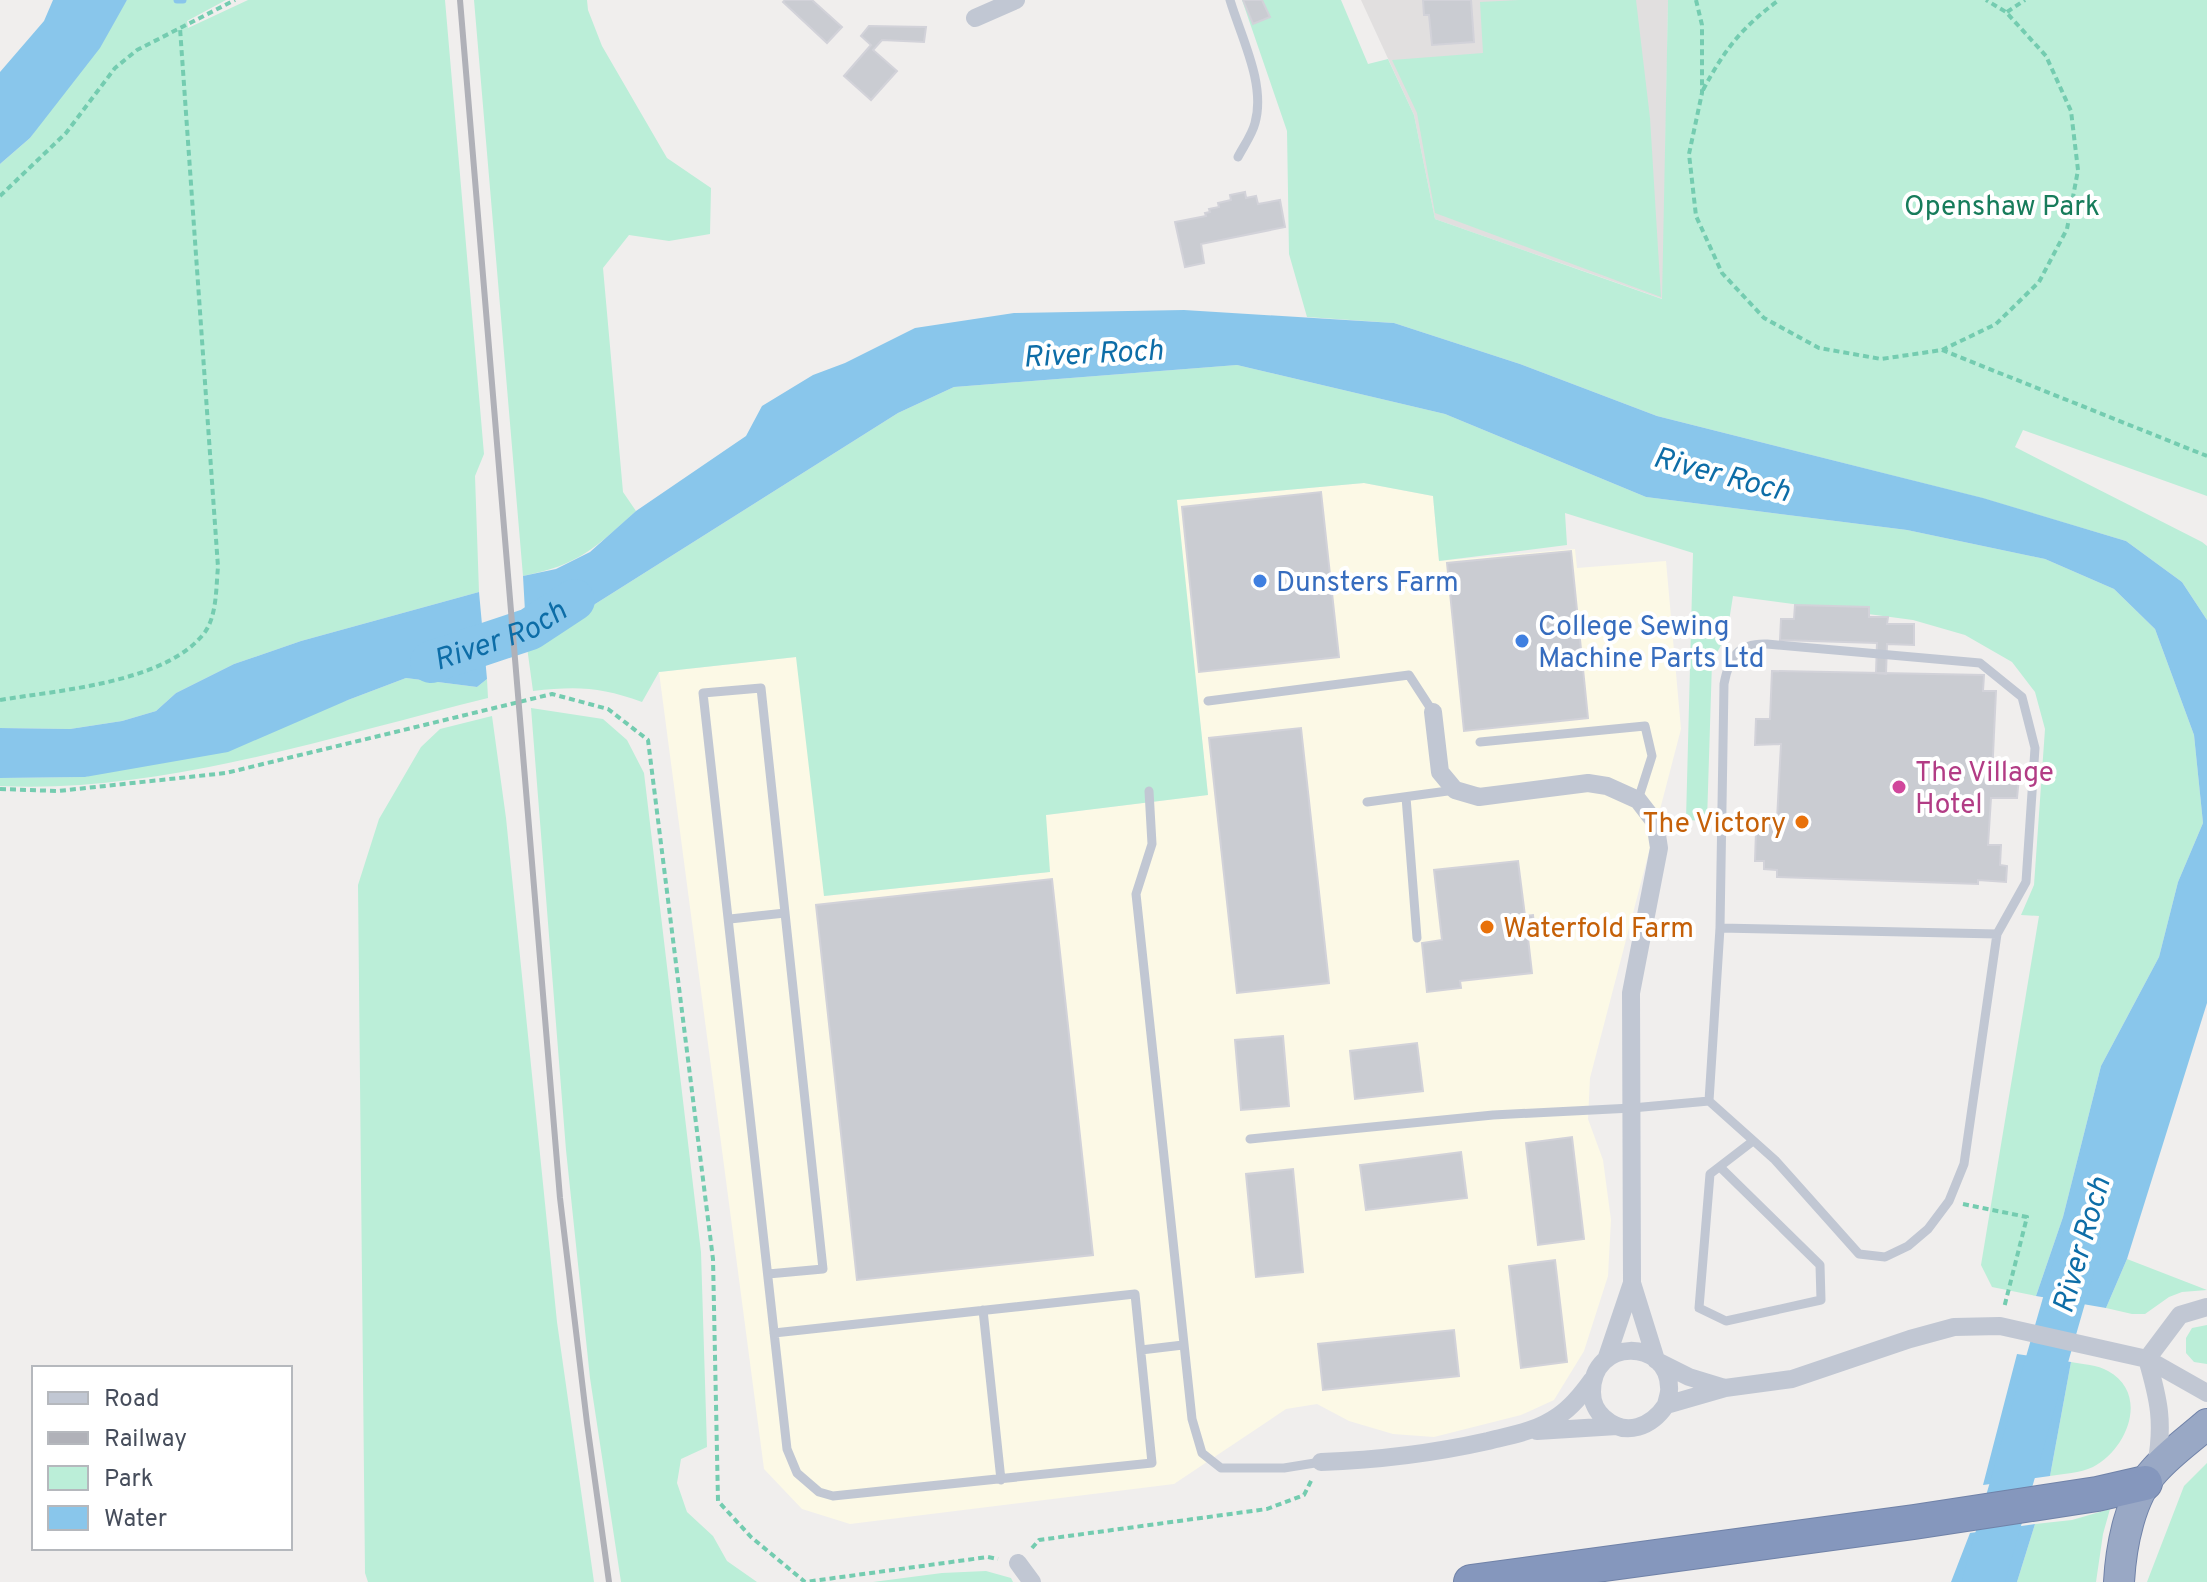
<svg xmlns="http://www.w3.org/2000/svg" width="2207" height="1582" font-family="Overpass,sans-serif">
<style>
.commercial{fill:#fcf9e6}
.education{fill:#e1dfdf}
.green{fill:#bbeed8}
.water{fill:#89c6eb}
.lines{fill:none;stroke-linecap:round;stroke-linejoin:round}
.stream{stroke:#89c6eb;stroke-width:7}
.river{stroke:#89c6eb;stroke-width:42}
.building{fill:#caccd2;stroke:#d2d2d9;stroke-width:2}
.trunk-casing{stroke:#7082a8;stroke-width:32}
.motorway-casing{stroke:#7082a8;stroke-width:36}
.path{stroke:#74ccb0;stroke-width:4;stroke-dasharray:6 4;stroke-linecap:butt}
.service{stroke:#c1c7d3;stroke-width:9}
.minor{stroke:#c1c7d3;stroke-width:18}
.trunk{stroke:#99a8c5;stroke-width:30}
.motorway{stroke:#8597bd;stroke-width:34}
.rail{stroke:#b0b1b8;stroke-width:6}
.shop-dot{fill:#3f7fe0;stroke:#fff;stroke-width:3}
.hotel-dot{fill:#d1479c;stroke:#fff;stroke-width:3}
.food-dot{fill:#e8710a;stroke:#fff;stroke-width:3}
.labels{text-anchor:middle;stroke-width:8;stroke-linejoin:round;paint-order:stroke}
.park-label{font-size:28px;fill:#177c5b;stroke:#fff}
.shop-label{font-size:28px;fill:#366cbe;stroke:#fff;text-anchor:start}
.hotel-label{font-size:28px;fill:#b23c85;stroke:#fff;text-anchor:start}
.food-label{font-size:28px;fill:#c56008;stroke:#fff;text-anchor:end}
.water-label{font-size:30px;font-style:italic;fill:#0d6da7;stroke:#fff}
</style>
<rect width="100%" height="100%" fill="#f0eeed"/>
<path class="commercial" d="M1364 483 1433 496 1439 561 1575 549 1577 568 1666 561 1681 729 1590 1078 1588 1119 1603 1160 1611 1220 1608 1276 1584 1351 1554 1400 1521 1415 1434 1437 1393 1434 1349 1421 1317 1404 1286 1409 1174 1484 850 1524 802 1509 764 1469 659 672 797 657 825 896 1049 872 1045 815 1208 795 1176 500Z"/>
<path class="education" d="M1361 0H1668L1663 299 1435 219 1414 115Z"/>
<path class="green" d="M127 0H226L187 21 188 28 248 0H445L484 454 475 476 479 592 301 641 234 664 176 693 156 711 122 721 70 729 0 728V164L30 138Z
M474 0H587L588 10 602 46 667 158 711 188 710 234 669 241 629 235 603 268 623 492 636 511C595 548 579 565 523 576Z
M1242 0H1341L1368 64 1388 59 1414 115 1435 219 1662 299 1668 0H2207V496L2023 430 2015 447 2202 542 2207 546V620L2182 582 2126 541 1982 498 1657 416 1520 364 1394 323 1307 317 1289 254 1287 131Z
M1519 0H1636L1650 118 1661 297 1435 213 1417 113 1392 60 1483 53 1480 2Z
M1237 365 1445 414 1646 497 1907 530 2045 559 2114 589 2155 629 2194 735 2203 823 2178 882 2159 957 2101 1066 2063 1217 2036 1296 1992 1287 1981 1265 2039 916 2021 915 2034 885 2045 729 2035 692 2012 662 1965 635 1913 620 1733 596 1727 634 1712 662 1707 821 1686 820 1693 553 1565 513 1567 545 1439 561 1433 496 1364 483 1177 500 1208 795 1046 815 1050 872 824 896 796 657 659 672 642 702C601 687 577 686 533 691L527 647 898 413 954 387Z
M406 678 477 687 487 679 488 698C334 736 159 794 0 786V778L85 777 348 700Z
M531 708 603 719 627 740 644 773 701 1252 707 1447 681 1459 677 1483 687 1512 713 1536 727 1561 757 1582H621L590 1378 566 1150Z
M492 716 506 818 557 1322 594 1582H368L365 1573 358 885 379 819 421 747 440 729Z
M2127 1259 2207 1290 2182 1292 2169 1297 2145 1314H2132L2106 1308Z
M2207 1325V1364L2194 1362 2186 1353V1338L2192 1328Z
M2071 1362C2082 1364 2098 1365 2108 1371 2150 1394 2127 1450 2093 1467 2080 1473 2063 1474 2050 1476Z
M2207 1463V1582H2147L2184 1486Z
M2110 1509 2103 1534 2096 1582H2017L2035 1524 2072 1520Z
M986 1571 1011 1578 1013 1582H873L942 1573Z"/>
<path class="water" d="M53 0H127L100 48 30 138 0 164V72L44 21Z
M1184 310 1394 323 1520 364 1657 416 1983 498 2126 541 2182 582 2207 620V1003L2127 1259 2106 1308 2036 1296 2063 1217 2101 1066 2159 957 2178 882 2203 823 2194 735 2155 629 2114 589 2045 559 1907 530 1646 497 1445 414 1237 365 954 387 898 413 527 647 523 576 556 569 590 552 636 511 746 436 762 406 813 375 845 363 915 328 1014 313Z
M479 592 487 679 477 687 406 678 348 700 228 752 85 777 0 778V728L70 729 122 721 156 711 176 693 234 664 301 641Z
M2017 1354 2071 1362 2050 1476 1983 1485Z
M2035 1524 2017 1582H1951L1970 1533Z"/>
<g class="lines">
<path class="stream" d="M177 0H183"/>
<g class="river">
<path id="s1" d="M431 662 530 629 574 600"/>
<path d="M1983 1582 2080 1245"/>
</g>
</g>
<path class="building" d="M785 0H812L842 27 827 43 783 2Z
M1243 0H1262L1270 17 1253 24Z
M1423 0H1471L1474 42 1432 45 1429 15H1424Z
M869 26 926 27 924 42 882 40 873 50 897 71 871 100 844 76 871 45 861 36Z
M1245 192 1246 198 1256 196 1258 204 1280 200 1285 227 1201 244 1204 263 1185 267 1175 222 1206 216 1205 213 1210 212 1209 209 1219 207 1218 203 1231 200 1230 195Z
M1321 492 1339 657 1199 672 1182 507Z
M1571 551 1588 718 1464 731 1447 563Z
M1795 605 1869 607V617H1888L1887 624H1914V645L1887 644 1886 674 1876 673 1877 643 1780 640 1781 619H1794Z
M1772 671 1984 675 1983 691H1996L1992 776 2019 777 2017 798H1991L1988 845H2001L2000 865 2007 866 2006 882 1978 880V884L1777 877V870L1764 869V861H1755L1756 831H1759L1760 819 1777 820 1781 744 1755 745 1756 719H1770Z
M1301 728 1329 983 1237 993 1209 738Z
M1518 861 1525 916 1533 915 1535 937 1528 938 1532 973 1460 981 1461 988 1427 992 1422 943 1442 940 1434 870Z
M1052 879 1093 1255 857 1280 816 905Z
M1283 1036 1289 1106 1241 1110 1235 1040Z
M1417 1043 1423 1091 1355 1099 1350 1051Z
M1572 1137 1584 1239 1538 1245 1526 1143Z
M1461 1152 1467 1198 1366 1210 1360 1165Z
M1293 1169 1303 1272 1256 1277 1246 1174Z
M1555 1260 1567 1362 1521 1368 1509 1266Z
M1454 1330 1459 1376 1323 1390 1318 1344Z"/>
<g class="lines">
<defs>
<path id="trunk" d="M2119 1582C2121 1546 2130 1497 2155 1470 2170 1453 2190 1439 2207 1424"/>
<path id="motorway" d="M1471 1582 1914 1522 2097 1494 2145 1483"/>
</defs>
<use href="#trunk" class="trunk-casing"/>
<use href="#motorway" class="motorway-casing"/>
<path class="path" d="M1696 0 1702 25V93L1689 154 1696 216 1722 273 1764 318 1819 348 1881 359 1942 350 1996 324 2039 282 2067 229 2078 170 2071 111 2046 56 2006 12 1986 0
M2007 12 2025 0
M1703 90C1725 49 1741 28 1779 0
M0 196 66 133 115 68 137 50 235 0
M1942 350 2207 456
M0 700C59 690 167 683 205 632 217 615 216 587 218 567L180 28
M0 789 58 791 226 773 552 694 608 709 648 740 713 1259 718 1501 751 1537 805 1582 988 1557 998 1559
M1963 1204 2027 1217 2004 1308
M1032 1548 1039 1540 1267 1509 1304 1495 1312 1479"/>
<path class="service" d="M1230 0C1241 37 1266 84 1255 123 1252 135 1243 147 1238 157
M1208 701 1409 675 1433 712
M1480 742 1645 726 1652 756 1638 800
M1149 791 1152 844 1136 894 1192 1419 1202 1453 1221 1468H1284L1321 1462
M1406 797 1417 938
M1367 802 1455 790
M730 919 785 913
M1720 928 1724 684C1729 657 1738 643 1767 644L1980 663 2022 697 2035 748 2026 882 1997 934
M1250 1139 1493 1115 1632 1108 1709 1101 1720 928 1997 934 1964 1164 1949 1201 1928 1229 1908 1246 1885 1257 1859 1254 1775 1160 1709 1101
M1720 1167 1820 1265 1821 1300 1726 1321 1699 1308 1710 1174 1753 1141
M768 1274 823 1269 761 688 703 693 787 1449 797 1473 819 1492 833 1496 1152 1463 1135 1294 774 1333
M983 1310 1001 1480
M1141 1350 1183 1345"/>
<path class="minor" d="M975 18 1016 0
M1433 712 1440 772 1455 790 1479 797 1588 783 1607 786 1638 800 1655 822 1659 848 1631 993 1632 1283 1656 1360
M1607 1357 1632 1283
M2147 1359C2159 1400 2164 1423 2156 1466
M2147 1359 2180 1315 2207 1307
M1659 1362 1689 1377 1725 1388
M1666 1405C1667 1399 1670 1392 1669 1387 1668 1339 1592 1337 1592 1392 1592 1402 1597 1412 1604 1418 1626 1438 1652 1426 1666 1405L1725 1388 1792 1379 1910 1339 1954 1327 2000 1326 2147 1359 2207 1393
M1537 1431 1617 1426
M1321 1462C1381 1460 1430 1454 1488 1441 1512 1435 1537 1431 1558 1416 1572 1407 1582 1394 1592 1380
M1018 1563 1032 1582"/>
<use href="#trunk" class="trunk"/>
<use href="#motorway" class="motorway"/>
<path class="rail" d="M460 0 560 1198 587 1423 609 1582"/>
</g>
<g class="shop-dot">
<circle cx="1260" cy="581" r="8"/>
<circle cx="1522" cy="641" r="8"/>
</g>
<circle class="hotel-dot" cx="1899" cy="787" r="8"/>
<g class="food-dot">
<circle cx="1802" cy="822" r="8"/>
<circle cx="1487" cy="927" r="8"/>
</g>
<g class="labels">
<g class="park-label">
<text x="2002" y="215">Openshaw Park</text>
</g>
<g class="shop-label">
<text x="1276" y="591">Dunsters Farm</text>
<text x="1538" y="635">College Sewing<tspan x="1538" dy="32">Machine Parts Ltd</tspan></text>
</g>
<g class="hotel-label">
<text x="1915" y="781">The Village<tspan x="1915" dy="32">Hotel</tspan></text>
</g>
<g class="food-label">
<text x="1786" y="832">The Victory</text>
<text x="1503" y="937" text-anchor="start">Waterfold Farm</text>
</g>
<g class="water-label">
<text transform="translate(1093 353) rotate(-3)" y="10">River Roch</text>
<text transform="translate(1722 474) rotate(15)" y="10">River Roch</text>
<text dy="10" stroke="none"><textPath href="#s1" startOffset="74">River Roch</textPath></text>
<text transform="translate(2081 1245) rotate(-74)" y="10">River Roch</text>
</g>
</g>
<rect x="32" y="1366" width="260" height="184" fill="#ffffff" stroke="#b5b8bd" stroke-width="2"/>
<rect x="48" y="1392" width="40" height="12" fill="#c1c7d3" stroke="#b5b8bd" stroke-width="2"/>
<text x="104" y="1406" font-size="24" fill="#464d5b">Road</text>
<rect x="48" y="1432" width="40" height="12" fill="#b0b1b8" stroke="#b5b8bd" stroke-width="2"/>
<text x="104" y="1446" font-size="24" fill="#464d5b">Railway</text>
<rect x="48" y="1466" width="40" height="24" fill="#bbeed8" stroke="#b5b8bd" stroke-width="2"/>
<text x="104" y="1486" font-size="24" fill="#464d5b">Park</text>
<rect x="48" y="1506" width="40" height="24" fill="#89c6eb" stroke="#b5b8bd" stroke-width="2"/>
<text x="104" y="1526" font-size="24" fill="#464d5b">Water</text>
</svg>
